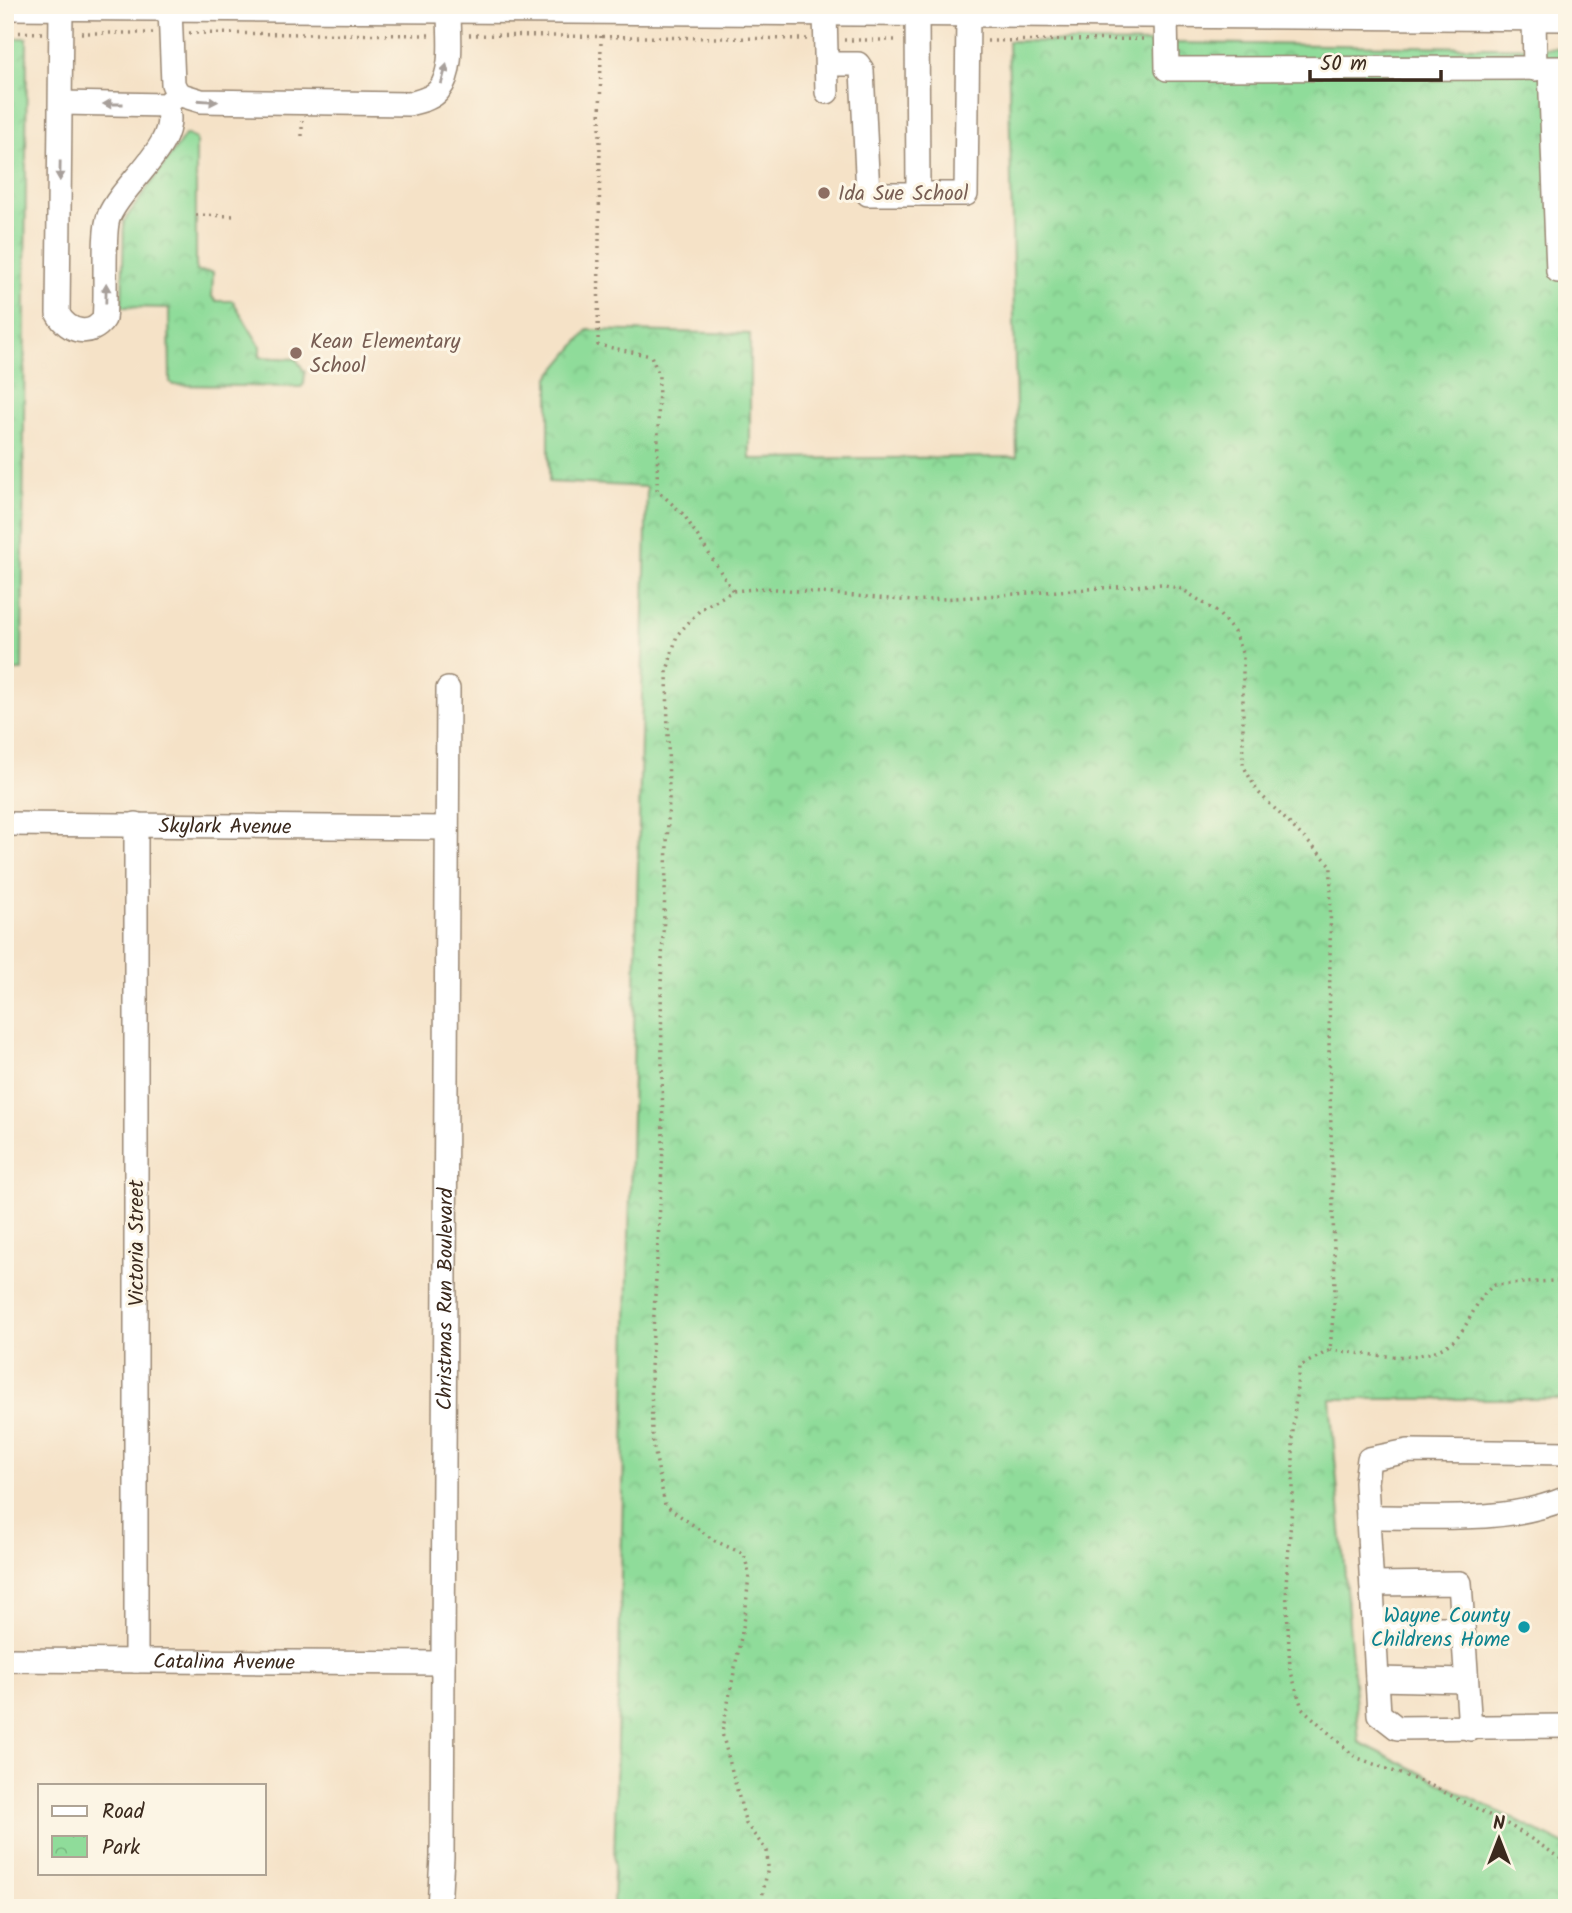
<svg xmlns="http://www.w3.org/2000/svg" width="1572" height="1913" font-family="Kalam,sans-serif">
<style>
.park{fill:url(#park-crowns);stroke:#65835c;stroke-width:2}
.lines{fill:none;stroke-linecap:round;stroke-linejoin:round}
.minor-casing{stroke:#988672;stroke-width:26}
.path{stroke:#988672;stroke-width:3.5;stroke-dasharray:2 5;stroke-linecap:butt}
.minor{stroke:#fff;stroke-width:23}
.oneway{fill:#a79f9a}
.education-dot{fill:#8d6e63;stroke:#fcf5e5;stroke-width:2.5}
.culture-dot{fill:#0f9aa8;stroke:#fcf5e5;stroke-width:2.5}
.labels{text-anchor:middle;stroke-width:6;stroke-linejoin:round;paint-order:stroke}
.education-label{font-size:21px;fill:#785e54;stroke:#fcf5e5;text-anchor:start}
.street-label{font-size:21px;fill:#3b2a1e;stroke:#fcf5e5}
.culture-label{font-size:21px;fill:#0d838f;stroke:#fcf5e5;text-anchor:end}
</style>
<defs>
<pattern id="park-crowns" width="20" height="18" patternUnits="userSpaceOnUse" patternTransform="scale(1.75)"><rect width="20" height="18" fill="#8fdc9a"/><path d="M2 6a3 3 0 1 1 6 0M12 15a3 3 0 1 1 6 0" fill="none" stroke="#7cbd84"/></pattern>
</defs>
<rect width="100%" height="100%" fill="#fcf5e5"/>
<filter id="ink" filterUnits="userSpaceOnUse"><feTurbulence type="fractalNoise" baseFrequency=".0143" numOctaves="2"/><feDisplacementMap in="SourceGraphic" scale="14" xChannelSelector="R" yChannelSelector="G"/><feConvolveMatrix kernelMatrix="1 2 1 2 8 2 1 2 1" color-interpolation-filters="sRGB"/></filter>
<filter id="wash" filterUnits="userSpaceOnUse"><feTurbulence type="fractalNoise" baseFrequency=".00686" numOctaves="4" result="noise"/><feDisplacementMap in="SourceGraphic" scale="28" xChannelSelector="R" yChannelSelector="G"/><feGaussianBlur stdDeviation="1.57" result="paint"/><feColorMatrix in="noise" values="0 0 0 0 0 0 0 0 0 0 0 0 0 0 0 0 0 1.4 0 .05"/><feComposite in="paint" operator="in"/></filter>
<g filter="url(#wash)">
<rect width="100%" height="100%" fill="#f5e2c7"/>
<path class="park" d="M5 38H27L22 670H5Z
M1008 41 1567 48V1399H1330L1359 1742 1567 1846V1908H613L647 487 549 482V377L588 330 750 334V459L1017 457Z
M186 134 196 139V271L213 272 212 297 216 301H233L260 346V357L296 359 305 372 304 384 301 387 173 385 170 382 169 308 122 307 124 221Z"/>
</g>
<g filter="url(#ink)">
<g class="lines">
<defs>
<g id="minor">
<path d="M5 8 1567 19"/>
<path d="M61 9 58 314C68 332 91 338 104 319 107 296 102 231 109 216 123 182 183 143 166 105"/>
<path d="M170 9 173 84 178 94 201 101 409 104C419 101 432 99 439 90 454 72 449 35 449 13"/>
<path d="M825 13 827 92"/>
<path d="M917 14 918 194"/>
<path d="M1166 16 1167 69 1567 68"/>
<path d="M1534 18 1535 69"/>
<path d="M827 64H858L862 70 868 194H966L968 15"/>
<path d="M1550 69 1558 271H1567"/>
<path d="M61 103 166 105 176 96"/>
<path id="s1" d="M5 824 447 828"/>
<path d="M136 824V1661"/>
<path d="M1567 1453 1408 1451 1369 1459 1366 1482 1379 1714 1397 1728 1567 1726"/>
<path d="M1368 1517C1434 1516 1505 1524 1567 1498"/>
<path d="M1372 1584 1460 1583 1470 1729"/>
<path d="M1374 1628H1463"/>
<path id="s2" d="M5 1660 443 1663"/>
<path d="M1377 1679 1466 1681"/>
<path id="s3" d="M439 1908 442 1857 448 689"/>
</g>
</defs>
<use href="#minor" class="minor-casing"/>
<path class="path" d="M5 32 42 33
M81 33H154
M189 33 430 35
M469 35 808 39
M601 36 598 345 651 356 659 375 657 490 684 515 733 591
M844 40H899
M987 41 1148 39
M302 136V121
M196 215 237 216
M1330 1350C1368 1353 1426 1368 1456 1338 1472 1321 1475 1299 1494 1285L1567 1280
M760 1908 768 1867 767 1851 746 1824 722 1733 745 1617 749 1574 744 1554 715 1541 665 1505 652 1437 651 1368 663 1149 661 984 669 798 667 671 677 635 701 609 733 591 765 588 912 601 1161 584 1182 589 1217 612 1234 632 1243 655V765L1257 791 1331 865 1329 1049 1335 1293 1330 1350 1299 1367 1293 1427V1494L1286 1584 1290 1669 1302 1708 1355 1757 1430 1785 1511 1826 1567 1862"/>
<use href="#minor" class="minor"/>
</g>
<defs><path id="oneway-solid" d="M-6-.8H1V-3.2L6.5 0L1 3.2V.8H-6Z" transform="scale(1.75)"/></defs>
<g class="oneway">
<use href="#oneway-solid" transform="translate(444 74) rotate(-75)"/>
<use href="#oneway-solid" transform="translate(208 101) rotate(4)"/>
<use href="#oneway-solid" transform="translate(113 104) rotate(-180)"/>
<use href="#oneway-solid" transform="translate(60 171) rotate(91)"/>
<use href="#oneway-solid" transform="translate(106 293) rotate(-89)"/>
</g>
</g>
<g class="education-dot">
<circle cx="824" cy="193" r="7"/>
<circle cx="296" cy="353" r="7"/>
</g>
<circle class="culture-dot" cx="1524" cy="1627" r="7"/>
<g class="labels">
<g class="education-label">
<text x="838" y="200">Ida Sue School</text>
<text x="310" y="348">Kean Elementary<tspan x="310" dy="24">School</tspan></text>
</g>
<g class="street-label">
<text dy="7" stroke="none"><textPath href="#s1" startOffset="220">Skylark Avenue</textPath></text>
<text transform="translate(136 1243) rotate(-90)" y="7">Victoria Street</text>
<text dy="7" stroke="none"><textPath href="#s3" startOffset="609">Christmas Run Boulevard</textPath></text>
<text dy="7" stroke="none"><textPath href="#s2" startOffset="219">Catalina Avenue</textPath></text>
</g>
<g class="culture-label">
<text x="1510" y="1622">Wayne County<tspan x="1510" dy="24">Childrens Home</tspan></text>
</g>
</g>
<rect width="1572" height="1913" fill="none" stroke="#fcf5e5" stroke-width="28"/>
<rect x="38" y="1784" width="228" height="91" fill="#fcf5e5" stroke="#afa495" stroke-width="2"/>
<rect x="52" y="1806" width="35" height="10" fill="#ffffff" stroke="#afa495" stroke-width="2"/>
<text x="102" y="1818" font-size="21" fill="#3b2a1e">Road</text>
<rect x="52" y="1836" width="35" height="21" fill="url(#park-crowns)" stroke="#afa495" stroke-width="2"/>
<text x="102" y="1854" font-size="21" fill="#3b2a1e">Park</text>
<g transform="translate(1499 1839)" stroke="#fcf5e5" stroke-width="5" paint-order="stroke">
<path d="M0-5L12 26L0 18L-12 26Z" fill="#3b2a1e"/>
<text y="-10" font-size="19" font-weight="bold" text-anchor="middle" fill="#3b2a1e">N</text>
</g>
<path d="M1310 70v10h131v-10" fill="none" stroke="#3b2a1e" stroke-width="3.5"/>
<text x="1320" y="70" font-size="21" fill="#3b2a1e" stroke="#fcf5e5" stroke-width="5" paint-order="stroke">50 m</text>
</svg>
